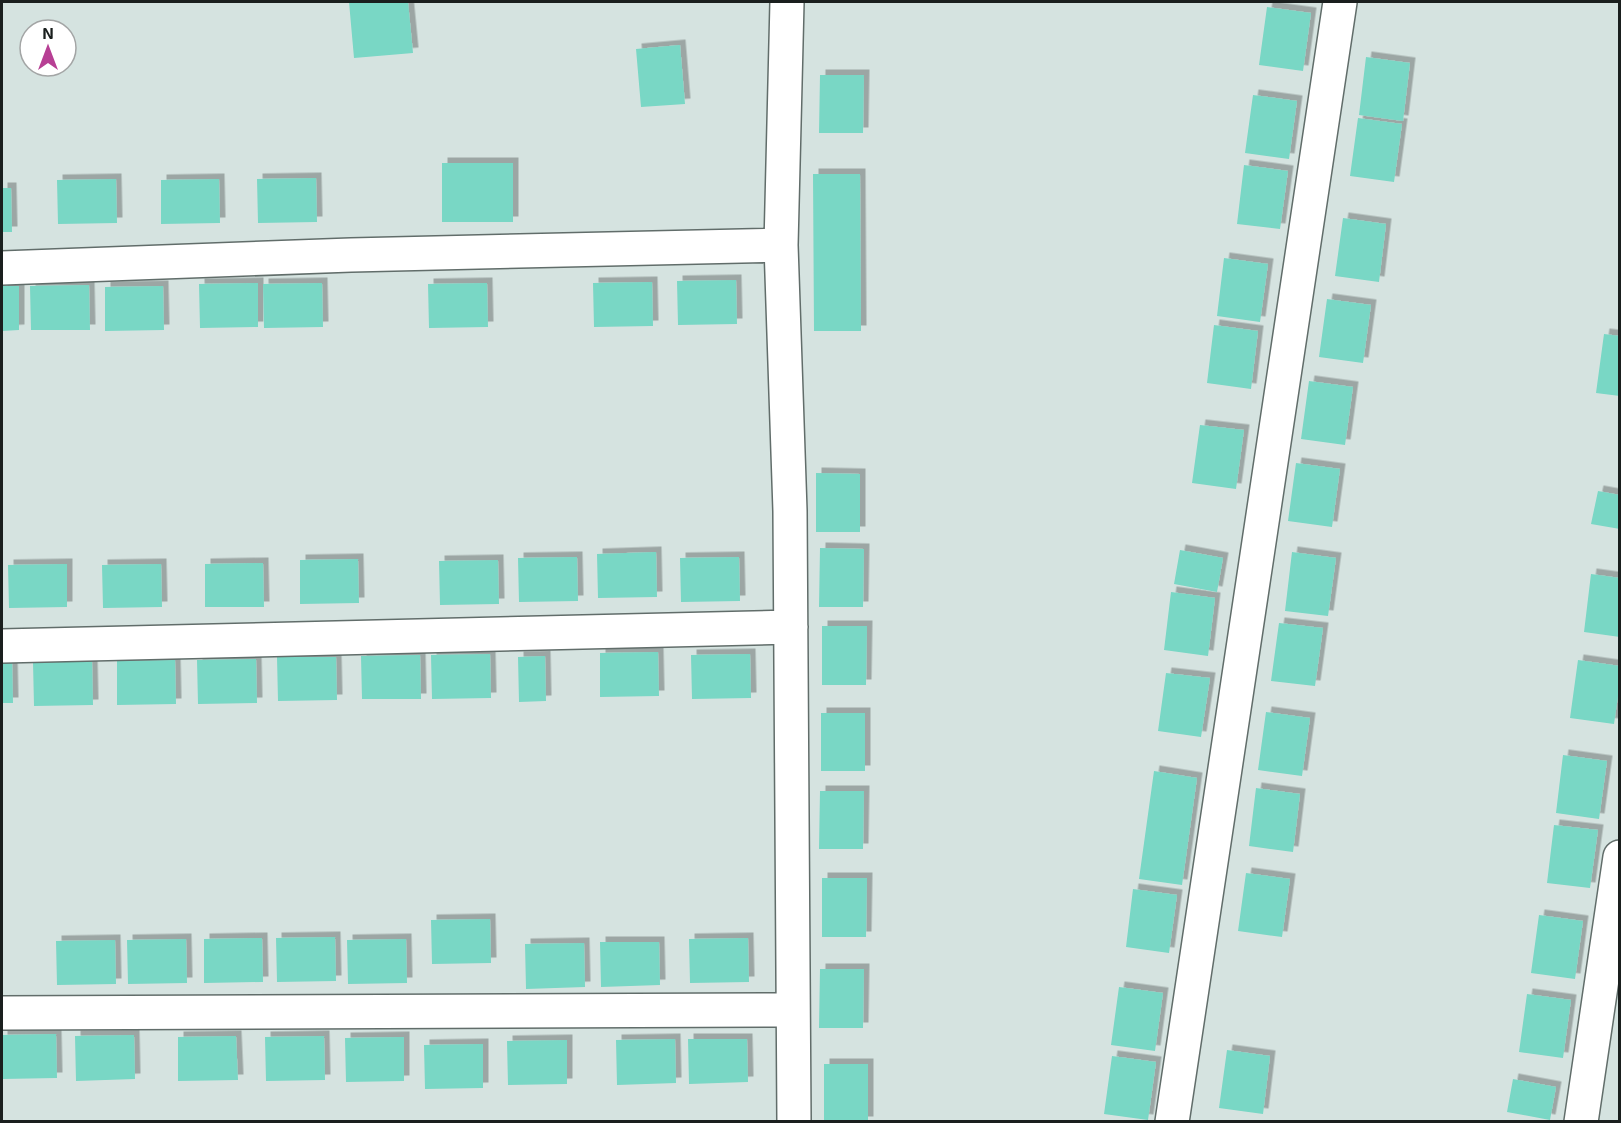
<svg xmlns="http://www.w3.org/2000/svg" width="1621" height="1123" font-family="'Exo 2',sans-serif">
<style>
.building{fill:#79d7c5;filter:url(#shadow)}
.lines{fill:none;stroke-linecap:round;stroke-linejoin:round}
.minor-casing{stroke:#616d6a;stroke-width:36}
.minor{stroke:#fff;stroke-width:33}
</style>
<defs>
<filter id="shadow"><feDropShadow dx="5.5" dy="-5.5" stdDeviation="0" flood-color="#0004"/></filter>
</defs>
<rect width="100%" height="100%" fill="#d5e3e0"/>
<path class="building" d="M349 2H408L413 53 354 58Z
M1267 7 1311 13 1303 71 1259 65Z
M680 45 685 104 641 107 636 49Z
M1366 57 1410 63 1403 121 1359 115Z
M820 75H864L863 133H819Z
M1253 95 1297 101 1289 159 1245 153Z
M1358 118 1402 124 1394 182 1350 176Z
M442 163H513V222H442Z
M1244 165 1288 171 1280 229 1237 224Z
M813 174H860L861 331H814Z
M316 178 317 222 258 223 257 179Z
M116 179 117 223 58 224 57 180Z
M219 179 220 223 161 224V180Z
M2 188H11L12 232H2Z
M1343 218 1386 224 1379 282 1335 276Z
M1224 258 1268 264 1260 322 1217 316Z
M736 280 737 324 678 325 677 281Z
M652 282 653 326 594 327 593 283Z
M258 283V327L200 328 199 284Z
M322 283 323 327 264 328 263 284Z
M487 283 488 327 429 328 428 284Z
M89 285 90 330H31L30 286Z
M2 286H19V330L2 331Z
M163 286 164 330 105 331V287Z
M1327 299 1371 305 1363 363 1319 357Z
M1214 325 1258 331 1251 389 1207 383Z
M1604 334 1620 336V396L1596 393Z
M1309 381 1353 387 1345 445 1301 439Z
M1200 425 1244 430 1236 489 1192 483Z
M1296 463 1340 469 1332 527 1288 521Z
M816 473 860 474V532H816Z
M1598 491 1620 495V529L1591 524Z
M820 548 864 549 863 607H819Z
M1180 550 1223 558 1217 592 1174 584Z
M656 552 657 597 598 598 597 554Z
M1292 552 1336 558 1328 616 1285 611Z
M577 557 578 601 519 602 518 558Z
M739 557 740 601 681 602 680 558Z
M358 559 359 603 300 604V560Z
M498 560 499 604 440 605 439 561Z
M263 563 264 607H205V564Z
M67 564V607L9 608 8 565Z
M161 564 162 607 103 608 102 565Z
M1591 574 1620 578V637L1584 632Z
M1171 592 1215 598 1208 656 1164 650Z
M1279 623 1323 628 1315 686 1271 681Z
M822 626H867L866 685H822Z
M658 652 659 696 600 697V653Z
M490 654 491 698 432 699 431 655Z
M750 654 751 698 692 699 691 655Z
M420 655 421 699H362L361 656Z
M545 656 546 701 519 702 518 657Z
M277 657H336L337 700 278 701Z
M2 659H12L13 703H2Z
M256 659 257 703 198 704 197 660Z
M175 660 176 704 117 705V661Z
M1578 660 1620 666V682L1614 724 1570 718Z
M92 661 93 705 34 706 33 662Z
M1166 673 1210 678 1201 737 1158 731Z
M1266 712 1310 718 1302 776 1258 770Z
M821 713H865V771H821Z
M1563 755 1607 761 1599 819 1556 813Z
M1154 771 1197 778 1182 885 1139 879Z
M1256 788 1300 794 1293 852 1249 846Z
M820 791H864L863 849H819Z
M1554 825 1598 830 1590 888 1547 883Z
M1246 873 1290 879 1282 937 1238 931Z
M822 878H867L866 937H822Z
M1133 889 1177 895 1169 953 1126 947Z
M1539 915 1583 921 1575 979 1531 973Z
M490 919 491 963 432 964 431 920Z
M335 937 336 981 277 982 276 938Z
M262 938 263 982 204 983V939Z
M748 938 749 982 690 983 689 939Z
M186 939 187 983 128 984 127 940Z
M406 939 407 983 348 984 347 940Z
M115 940 116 984 57 985 56 941Z
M600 942H659L660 985 601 987Z
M584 943 585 987 526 989 525 944Z
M820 969H864L863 1028H819Z
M1119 987 1163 993 1155 1051 1111 1045Z
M1527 994 1571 1000 1563 1058 1519 1052Z
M56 1034 57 1078 2 1079V1035Z
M134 1035 135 1079 76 1081 75 1036Z
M236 1036 238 1080 178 1081V1037Z
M324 1036 325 1080 266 1081 265 1037Z
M404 1037V1081L346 1082 345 1038Z
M675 1039 676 1083 617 1085 616 1040Z
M688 1039H747L748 1082 689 1084Z
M567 1040V1084L508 1085 507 1041Z
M483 1044V1088L425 1089 424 1045Z
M1227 1050 1270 1056 1263 1114 1219 1108Z
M1112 1056 1156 1062 1148 1120 1104 1114Z
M824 1064H868V1122H824Z
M1513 1079 1556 1087 1550 1120 1507 1112Z"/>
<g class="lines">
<defs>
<path id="minor" d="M787 2 781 245 790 511 794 1122
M2 268 351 255 781 245
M2 646 791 627
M2 1013 793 1010
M1172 1122 1340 2
M1581 1122 1620 857"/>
</defs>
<use href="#minor" class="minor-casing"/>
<use href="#minor" class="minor"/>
</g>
<rect width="1621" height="1123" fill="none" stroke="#1a1f1e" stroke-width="6"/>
<g transform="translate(48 48)"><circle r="28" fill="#ffffff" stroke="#a3a5a5" stroke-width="1.5"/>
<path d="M0-4.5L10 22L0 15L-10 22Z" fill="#b73f94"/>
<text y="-9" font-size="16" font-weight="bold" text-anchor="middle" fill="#1a1f1e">N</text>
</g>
</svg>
